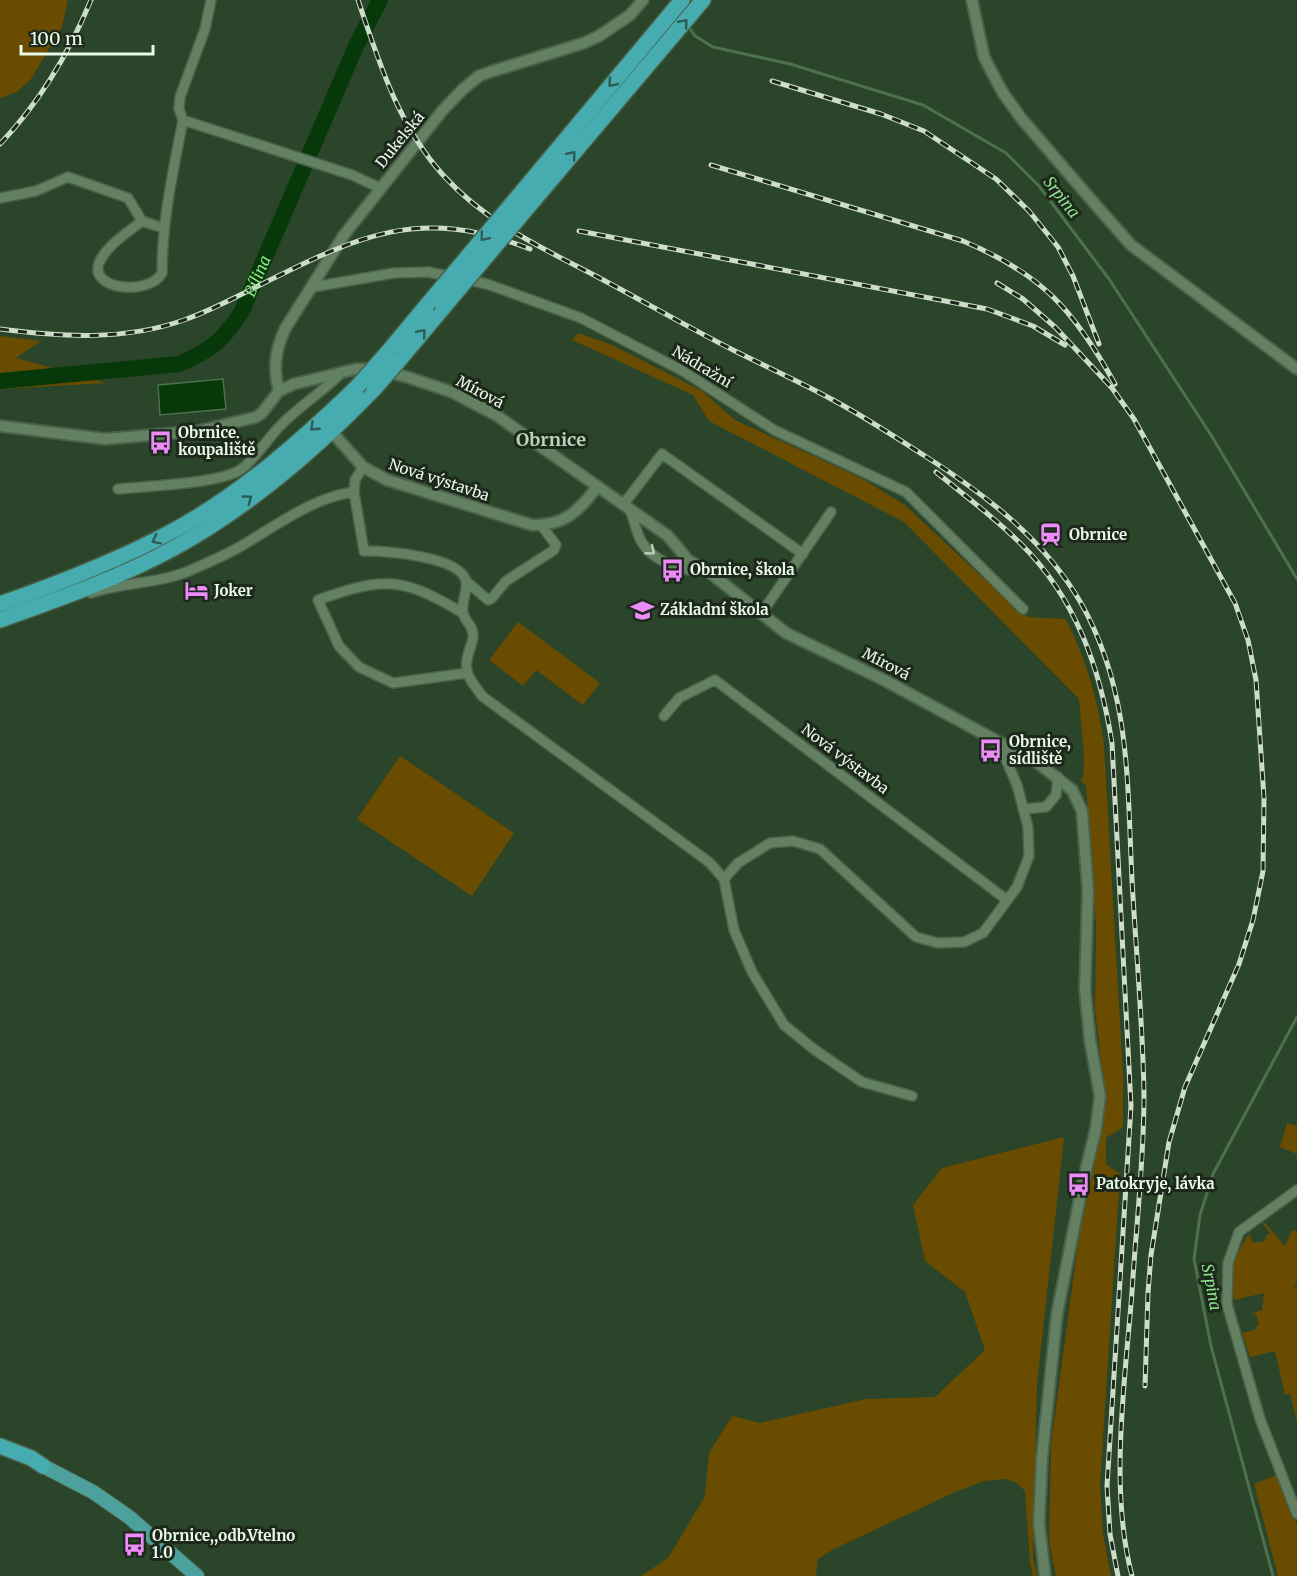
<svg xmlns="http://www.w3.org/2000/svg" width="1297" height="1576" font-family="Merriweather,serif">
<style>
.green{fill:#694c00}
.water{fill:#073809;stroke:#4b724c;stroke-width:1.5}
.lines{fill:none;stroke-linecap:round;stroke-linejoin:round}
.stream{stroke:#4b724c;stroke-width:3}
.river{stroke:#073809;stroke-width:16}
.minor-casing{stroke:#496148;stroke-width:12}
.tertiary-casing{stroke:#496148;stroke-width:14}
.primary-casing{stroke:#496148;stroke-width:16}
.trunk-casing{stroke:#496148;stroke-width:18}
.minor{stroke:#638062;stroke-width:9}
.tertiary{stroke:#638062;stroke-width:10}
.primary{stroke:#4da19c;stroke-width:14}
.trunk{stroke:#46acaf;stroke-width:15}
.rail-casing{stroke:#ccdeca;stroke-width:5}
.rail{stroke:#1c281b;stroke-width:3;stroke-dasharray:9;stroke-linecap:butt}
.trunk-bridge-casing{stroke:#496148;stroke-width:18;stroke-linecap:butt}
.trunk-bridge{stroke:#46acaf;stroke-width:15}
.oneway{stroke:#2d5d56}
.oneway2{stroke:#bbcfb9}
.labels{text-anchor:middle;stroke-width:6;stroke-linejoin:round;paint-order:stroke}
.street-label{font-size:15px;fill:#eafae8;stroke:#1c281b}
.poi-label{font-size:15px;font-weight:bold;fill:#eafae8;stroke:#1c281b;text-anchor:start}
.water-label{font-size:16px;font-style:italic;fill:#90e38c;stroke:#1c281b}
.quarter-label{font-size:18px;font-weight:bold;fill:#b5d5b3;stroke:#1c281b}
</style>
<rect width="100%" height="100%" fill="#2a4529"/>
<path class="green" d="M0 0H68L62 27 31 79 17 92 0 98Z
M578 333 612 345 702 391 735 420 861 478 905 505 983 578 1028 617 1066 619C1087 663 1097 696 1104 744L1123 1075V1127L1106 1138V1164L1120 1174 1100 1486 1103 1534 1111 1576H1056L1049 1542 1051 1445 1079 1235 1101 1133 1105 1093 1095 1009 1096 925 1086 785 1081 781 1084 772V755L1079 699 904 522 709 421 693 395 572 340Z
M0 336 41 341 16 358 107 383 0 389Z
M518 622 600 683 583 705 536 670 523 686 489 660Z
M400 756 514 833 472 896 357 819Z
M1287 1123 1297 1126V1154L1280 1147Z
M1064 1137 1037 1385 1033 1558 1037 1576H1033L1030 1562 1025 1491 1017 1483 1006 1479 984 1481 955 1492 832 1550 818 1559 816 1576H641L668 1558 705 1496 709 1453 732 1416 760 1423 866 1399 935 1397 985 1350 965 1292 925 1261 913 1205 942 1168Z
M1264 1222 1285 1246 1292 1230 1297 1232V1281L1294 1286 1297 1288V1422L1290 1394 1285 1395 1275 1351 1250 1357 1242 1333 1257 1329 1256 1326 1259 1325 1256 1314 1253 1315V1313L1262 1310 1264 1293 1234 1300C1223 1276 1236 1254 1249 1234L1253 1243 1260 1241 1262 1243 1266 1239 1265 1237 1270 1233 1262 1223Z
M1279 1474 1282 1477 1297 1526V1576H1278L1254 1484Z"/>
<path class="water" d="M223 379 226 409 160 415 158 385Z"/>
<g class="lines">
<path class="stream" d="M688 26 695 36 713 47 790 64 923 105 1006 153 1039 186 1109 279 1211 435 1297 579
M1273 1576 1211 1346 1194 1259 1200 1215 1213 1174 1297 1017"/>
<path class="river" id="s1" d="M0 381 179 364C212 349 222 342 242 311L356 46 380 0"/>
<defs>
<path id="minor" d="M183 120 352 175 380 188
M0 198 36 191 68 177 128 198 142 221C128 232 106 246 99 263 89 290 149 296 162 273 162 221 173 171 183 120L179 109 180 97 205 29 211 0
M142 221 163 228
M313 287 394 273 428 272 487 284 581 318 683 371 774 430 906 492 1023 609
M363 467 355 480 354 492 364 551C385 551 460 556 466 581 468 591 461 602 463 613 465 622 474 626 473 637 472 645 468 652 467 660 464 675 474 684 482 696L709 862 724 879
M118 489C147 486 217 484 240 470 252 463 269 437 280 426 299 406 323 392 342 372
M623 505 662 454 803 554
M630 509C634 520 636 531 641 541 653 563 686 572 709 572
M466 581 488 600 492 598 506 581 554 550 556 545 541 525
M91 593C123 582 157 584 189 571 207 563 226 555 243 545 277 525 314 497 354 492
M463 613C402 577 385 576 318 600L339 646 359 667 393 683 467 673
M761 614 831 512
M664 716 679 698 715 680 1007 900
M1023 809 1046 807 1056 795 1058 777
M912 1096 862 1082 815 1050 784 1025 752 972 734 930 724 879 738 863 770 843 793 841 820 849 916 937 938 943 964 942 983 933 1017 887 1029 856 1028 827 1017 785 998 741
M1297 1190 1239 1232 1228 1263 1227 1304 1260 1419 1297 1514"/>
<path id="tertiary" d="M972 0 984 57 1003 93 1021 118 1094 203 1131 245 1297 369
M279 391C273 368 275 351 285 329L344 235 442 111 463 89 479 76 490 72 584 43 599 36 630 15 643 0
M0 426 105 439 199 431 256 417 262 413 279 391 294 384 356 369H374L407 377 452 392 496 415 668 536 688 560 709 572 786 633 882 679 1038 763 1072 790 1082 811 1088 890 1085 990 1090 1040 1100 1096 1096 1128 1083 1182 1057 1314 1042 1457 1039 1523 1045 1576
M332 432 363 467 387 480 532 525C564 526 579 511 597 487"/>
<path id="primary" d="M43 1466 93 1492 129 1517 197 1576"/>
<path id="trunk" d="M521 193 682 0
M534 200 703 0
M387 353 427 305
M401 358 443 308
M0 604C57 584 115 562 169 533 239 496 300 442 357 387
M0 620C59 599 119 578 174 548 249 507 315 450 374 389
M0 1446 31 1458 43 1466"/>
</defs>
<use href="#minor" class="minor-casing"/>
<use href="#tertiary" class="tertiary-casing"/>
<use href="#primary" class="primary-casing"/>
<use href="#trunk" class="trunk-casing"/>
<use href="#minor" class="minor"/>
<use href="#tertiary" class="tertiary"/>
<use href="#primary" class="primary"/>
<use href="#trunk" class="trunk"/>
<defs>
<path id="rail" d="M358 0C379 62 398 125 443 175 488 225 549 251 607 282 650 305 693 330 737 352 769 368 802 383 833 400 865 417 895 437 925 456 987 496 1044 539 1081 603 1131 692 1127 782 1132 880 1136 952 1143 1024 1144 1096 1144 1161 1136 1227 1132 1292 1125 1382 1109 1488 1132 1576
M772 81 881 114 924 131 996 179 1029 211 1058 247 1073 276 1099 344
M0 144C40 102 69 53 91 0
M711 165 963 241C1042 274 1074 310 1115 384
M579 231 987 309 1033 326 1065 345
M997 283 1023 299 1055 327 1112 388 1134 419 1235 603 1248 640 1256 680 1264 798 1263 871 1253 920 1239 964 1185 1087 1169 1142 1151 1255 1148 1293 1145 1386
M0 329C62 337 124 341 184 320 210 311 234 298 258 286 358 236 419 205 530 249
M936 472C964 495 994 517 1020 543 1076 598 1100 668 1112 743L1131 1106 1107 1486 1110 1534 1118 1576"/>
</defs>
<use href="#rail" class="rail-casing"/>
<use href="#rail" class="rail"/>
<defs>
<path id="trunk-bridge" d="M427 305 521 193
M443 308 534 200
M357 387 387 353
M374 389 401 358"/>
</defs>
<use href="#trunk-bridge" class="trunk-bridge-casing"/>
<use href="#trunk-bridge" class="trunk-bridge"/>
</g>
<defs><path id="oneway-chevron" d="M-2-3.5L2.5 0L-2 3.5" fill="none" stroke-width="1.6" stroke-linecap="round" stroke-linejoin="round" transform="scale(1.5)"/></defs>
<g class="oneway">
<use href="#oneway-chevron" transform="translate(684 23) rotate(-50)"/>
<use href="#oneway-chevron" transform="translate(612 83) rotate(130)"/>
<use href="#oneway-chevron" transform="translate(572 155) rotate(-50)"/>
<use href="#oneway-chevron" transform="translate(484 237) rotate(130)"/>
<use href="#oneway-chevron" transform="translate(422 333) rotate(-50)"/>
<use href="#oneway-chevron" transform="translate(314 427) rotate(137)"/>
<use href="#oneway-chevron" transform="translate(248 499) rotate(-36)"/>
<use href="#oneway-chevron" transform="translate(156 540) rotate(153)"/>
</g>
<use class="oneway2" href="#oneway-chevron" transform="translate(651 551) rotate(39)"/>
<defs>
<symbol id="bus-bare" viewBox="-9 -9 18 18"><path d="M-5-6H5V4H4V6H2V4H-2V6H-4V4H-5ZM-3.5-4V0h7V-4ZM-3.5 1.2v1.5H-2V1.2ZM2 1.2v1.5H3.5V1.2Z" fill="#ed8cf9" stroke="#1c281b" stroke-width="2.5" paint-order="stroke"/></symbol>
<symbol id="station-bare" viewBox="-9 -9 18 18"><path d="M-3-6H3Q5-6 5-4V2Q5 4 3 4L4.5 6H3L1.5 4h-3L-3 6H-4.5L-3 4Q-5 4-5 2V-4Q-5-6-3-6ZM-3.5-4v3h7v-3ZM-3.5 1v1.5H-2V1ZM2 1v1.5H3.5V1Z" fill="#ed8cf9" stroke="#1c281b" stroke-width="2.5" paint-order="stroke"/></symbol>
<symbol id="hotel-bare" viewBox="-9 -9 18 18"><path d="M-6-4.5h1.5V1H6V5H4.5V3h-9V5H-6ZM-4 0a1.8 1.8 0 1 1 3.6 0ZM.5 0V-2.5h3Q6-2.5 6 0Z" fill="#ed8cf9" stroke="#1c281b" stroke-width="2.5" paint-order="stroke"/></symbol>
<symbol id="school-bare" viewBox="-9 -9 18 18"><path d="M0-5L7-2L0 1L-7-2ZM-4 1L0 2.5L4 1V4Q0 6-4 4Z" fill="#ed8cf9" stroke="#1c281b" stroke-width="2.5" paint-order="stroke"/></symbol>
</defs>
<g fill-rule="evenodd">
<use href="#bus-bare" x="144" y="426" width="33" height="33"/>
<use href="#station-bare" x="1034" y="518" width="33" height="33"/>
<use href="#bus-bare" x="656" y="554" width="33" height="33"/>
<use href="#hotel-bare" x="180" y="574" width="33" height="33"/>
<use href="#school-bare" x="626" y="594" width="33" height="33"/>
<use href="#bus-bare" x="974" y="734" width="33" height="33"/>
<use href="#bus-bare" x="1062" y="1168" width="33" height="33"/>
<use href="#bus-bare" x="118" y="1528" width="33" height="33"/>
</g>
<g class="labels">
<g class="street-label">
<text transform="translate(400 140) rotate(-51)" y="5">Dukelská</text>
<text transform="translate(702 367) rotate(31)" y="5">Nádražní</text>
<text transform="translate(480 392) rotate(28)" y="5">Mírová</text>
<text transform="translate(439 480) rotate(18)" y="5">Nová výstavba</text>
<text transform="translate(886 664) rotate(27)" y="5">Mírová</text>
<text transform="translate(845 759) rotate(37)" y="5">Nová výstavba</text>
</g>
<g class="poi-label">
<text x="178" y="438">Obrnice,<tspan x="178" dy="17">koupaliště</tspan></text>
<text x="1069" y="540">Obrnice</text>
<text x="690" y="575">Obrnice, škola</text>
<text x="214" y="596">Joker</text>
<text x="660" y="615">Základní škola</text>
<text x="1009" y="747">Obrnice,<tspan x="1009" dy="17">sídliště</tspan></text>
<text x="1096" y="1189">Patokryje, lávka</text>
<text x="152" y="1541">Obrnice,,odb.Vtelno<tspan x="152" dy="17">1.0</tspan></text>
</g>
<g class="water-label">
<text transform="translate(1062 197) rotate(52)" y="6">Srpina</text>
<text dy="6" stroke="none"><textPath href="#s1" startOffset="302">Bílina</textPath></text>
<text transform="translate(1212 1287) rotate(79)" y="6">Srpina</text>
</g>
<g class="quarter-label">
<text x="551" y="446">Obrnice</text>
</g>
</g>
<path d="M21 45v9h132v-9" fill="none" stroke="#eafae8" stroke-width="3"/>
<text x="30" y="45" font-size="18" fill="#eafae8" stroke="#1c281b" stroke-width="4.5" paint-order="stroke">100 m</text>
</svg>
